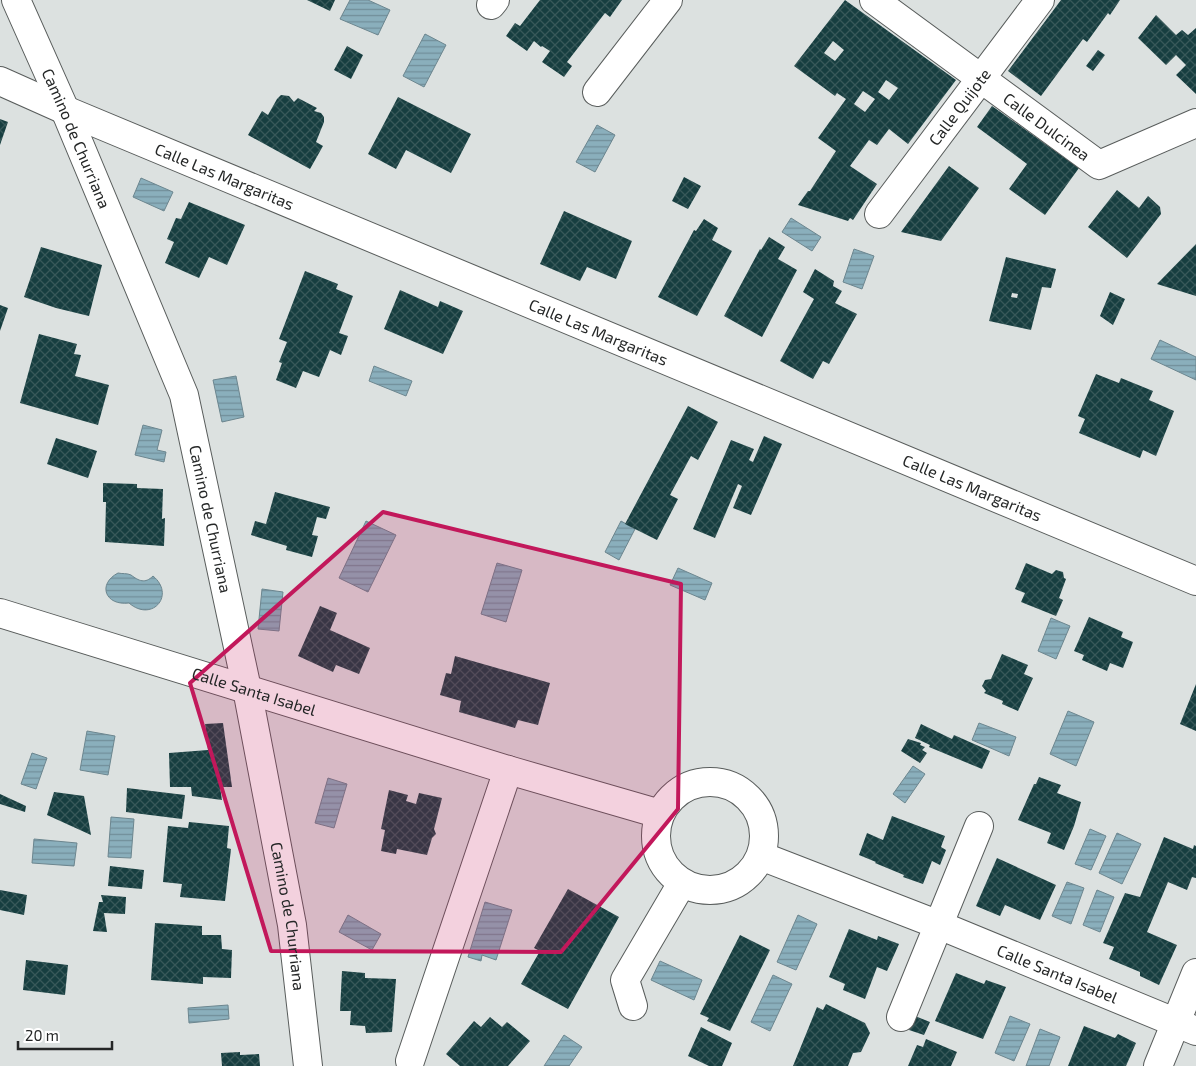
<svg xmlns="http://www.w3.org/2000/svg" width="1196" height="1066" font-family="'Exo 2',sans-serif">
<style>
.water{fill:url(#water-rules);stroke:#6c868f}
.building{fill:url(#building-cross-hatch);fill-rule:evenodd}
.lines{fill:none;stroke-linecap:round;stroke-linejoin:round}
.street-casing{stroke:#595d5c;stroke-width:30}
.secondary-casing{stroke:#595d5c;stroke-width:30}
.street{stroke:#fff;stroke-width:28}
.secondary{stroke:#fff;stroke-width:28}
.marked{fill:#c2185b;fill-opacity:0.2;stroke:#c2185b;stroke-width:4;stroke-linejoin:round}
.labels{text-anchor:middle;stroke-width:5;stroke-linejoin:round;paint-order:stroke}
.street-label{font-size:16px;fill:#252727;stroke:#fff}
</style>
<defs>
<pattern id="water-rules" width="6" height="5" patternUnits="userSpaceOnUse" patternTransform="scale(1.25)"><rect width="6" height="5" fill="#8aafbc"/><path d="M0 2.5h6" fill="none" stroke="#718e99"/></pattern>
<pattern id="building-cross-hatch" width="8" height="8" patternUnits="userSpaceOnUse" patternTransform="scale(1.25)"><rect width="8" height="8" fill="#173e40"/><path d="M0 0l8 8M0 8l8-8" fill="none" stroke="#385859"/></pattern>
</defs>
<rect width="100%" height="100%" fill="#dce1e0"/>
<path class="water" d="M350 0H368L390 10 378 35 340 19Z
M425 34 446 45 424 87 403 76Z
M597 125 615 135 595 172 576 162Z
M141 178 173 192 164 211 133 197Z
M791 218 821 237 812 251 782 232Z
M854 249 874 256 862 289 843 282Z
M1160 340 1196 357V380L1151 359Z
M374 366 412 381 406 396 369 381Z
M236 376 244 417 222 422 213 380Z
M143 425 162 430 157 450 166 452 164 462 135 455Z
M366 521 396 535 368 592 339 578Z
M621 521 635 529 619 560 605 552Z
M497 563 522 570 506 622 481 614Z
M678 568 712 583 705 600 670 585Z
M118 573C122 574 127 573 131 575 139 581 145 584 153 576 176 595 152 623 129 603 105 606 97 584 118 573Z
M262 589 283 592 279 631 258 629Z
M1051 618 1070 626 1056 659 1038 651Z
M1068 711 1094 722 1076 766 1050 754Z
M979 723 1016 737 1009 756 972 740Z
M87 731 115 736 108 775 80 770Z
M32 753 47 758 36 789 21 784Z
M913 766 925 774 905 803 893 794Z
M328 778 347 784 334 828 315 823Z
M111 817 134 819 131 858 108 857Z
M1090 829 1106 836 1091 870 1075 864Z
M1117 833 1141 844 1122 884 1099 873Z
M34 839 77 843 74 866 32 863Z
M1067 882 1084 888 1071 924 1052 916Z
M1097 890 1114 897 1100 932 1083 925Z
M485 902 512 910 496 960 482 955 481 961 468 957Z
M348 915 381 934 372 950 339 932Z
M798 915 817 924 796 970 777 962Z
M660 961 702 980 694 1000 651 980Z
M773 975 792 984 770 1031 751 1022Z
M228 1005 229 1019 189 1023 188 1008Z
M1010 1016 1030 1024 1014 1061 995 1053Z
M1040 1029 1060 1037 1049 1066H1026Z
M564 1035 582 1047 569 1066H544Z"/>
<path class="building" d="M307 0H335L330 11Z
M540 0H622L610 17 605 13 567 62 572 66 564 77 542 62 550 51 542 46 541 47 534 41 527 51 506 36 515 23 520 26Z
M845 0 956 80 908 144 889 129 877 145 869 140 850 166 877 184 853 220 850 218 848 221 798 205 808 191H810L836 151 818 138 846 99 837 93 835 96 794 66ZM833 41 844 50 835 61 824 53ZM886 80 898 88 889 100 878 92ZM863 91 875 99 865 112 854 104Z
M1061 0H1120L1110 15 1108 13 1087 42 1083 39 1041 96 1008 71Z
M1156 15 1176 35 1182 30 1188 35 1196 28V94L1176 75 1186 65 1176 55 1166 65 1138 38Z
M347 46 363 55 351 79 334 70Z
M1098 50 1105 55 1093 71 1086 66Z
M281 95 289 96 294 102 298 98 317 108 314 111 321 113 324 117V122L316 142 323 146 310 169 248 135 262 111 268 115 277 99Z
M398 97 471 134 451 173 406 150 396 169 368 154Z
M992 106 1079 168 1045 215 1009 189 1027 164 977 127Z
M0 119 8 122 0 145Z
M949 166 979 188 941 241 901 232Z
M684 177 701 186 688 209 672 201Z
M1117 190 1139 208 1148 196 1160 207 1161 214 1127 258 1088 227Z
M189 202 245 225 227 265 209 257 199 278 165 263 174 242 167 239 176 218 181 219Z
M564 211 632 241 616 279 587 267 580 281 540 264Z
M704 219 718 228 712 240 732 251 697 316 658 297 694 230 696 231Z
M769 237 785 247 778 259 797 270 762 337 724 316 760 249 761 250Z
M1196 244V296L1157 284Z
M41 247 102 265 89 316 56 308 24 297Z
M1006 257 1056 269 1051 288 1042 287 1031 330 989 321ZM1012 293 1018 294 1017 298 1011 297Z
M815 269 834 281 833 286 842 291 835 303 857 314 829 364 823 361 813 379 780 361 814 299 803 292Z
M305 271 338 284 336 289 353 296 339 333 348 336 341 355 330 350 319 377 303 371 296 388 276 380 282 363 279 362 287 342 279 339Z
M400 290 438 307 440 301 463 311 443 354 384 329Z
M1110 292 1125 299 1113 325 1100 316Z
M0 305 8 308 0 331Z
M39 334 77 344 74 354 81 355 75 376 109 385 98 425 20 403Z
M1096 374 1119 383 1121 378 1153 391 1149 400 1174 411 1156 456 1143 450 1140 458 1079 433 1085 419 1078 416Z
M688 406 718 422 698 460 691 456 670 495 678 499 657 540 625 524Z
M764 436 782 444 751 515 733 508 742 486 738 484 715 538 693 529 731 440 754 449 749 460 753 462Z
M56 438 97 451 88 478 47 464Z
M103 483 137 484V488L163 489 162 519 165 518 164 546 105 542 106 502H103Z
M275 492 330 507 326 519 317 517 312 535 318 536 312 557 286 550 287 546 251 535 255 521 266 524Z
M1026 563 1052 574 1056 570 1063 572 1064 578 1066 579 1059 598 1063 600 1056 616 1021 602 1025 593 1015 589Z
M320 606 337 613 330 630 370 648 359 674 336 665 333 672 298 656Z
M1089 617 1123 632 1121 637 1133 642 1123 668 1110 663 1107 671 1082 660 1084 655 1074 651Z
M1002 654 1028 665 1024 674 1033 678 1018 711 1002 704 1003 701 984 693 986 691 982 686 985 680 991 679Z
M455 656 550 683 538 725 518 720 515 728 459 712 461 701 440 695 446 673 451 674Z
M1196 684V731L1180 724Z
M223 723 232 787H220L222 800 192 796 191 787H170L169 753 208 750 205 724Z
M921 724 952 739 954 735 990 751 982 769 929 747 930 745 915 738Z
M908 739 921 743 920 745 925 747 922 750 927 753 920 763 901 751Z
M1039 777 1061 785 1057 793 1081 802 1074 826 1064 850 1047 843 1051 833 1018 820 1034 784H1036Z
M127 788 185 795 182 819 126 812Z
M389 790 408 795 406 801 416 804 419 793 442 798 434 829 436 834 432 838 427 855 397 849 396 854 381 851 385 830 381 829Z
M54 792 84 796 91 835 47 815Z
M0 794 26 806 25 812 0 804Z
M892 816 945 836 941 847 946 850 940 865 932 861 923 884 903 877 904 875 875 863 876 862 859 855 867 833 883 840Z
M189 822 229 826 227 848 231 849 225 901 180 897 182 884 163 882 168 826 188 828Z
M1164 837 1193 849 1194 845 1196 846V878L1192 877 1187 890 1168 882 1147 932 1177 945 1159 985 1140 976V972L1109 959 1114 947 1103 943 1125 893 1140 897Z
M997 858 1056 885 1040 920 1005 905 1000 916 976 906Z
M110 866 144 870 142 889 108 886Z
M568 889 619 917 568 1009 521 984 540 951 534 948Z
M0 890 27 895 24 915 0 910Z
M101 895 126 897 125 914 104 913 107 932 93 931 99 902H103Z
M155 923 202 926V935H221L222 949 232 950 231 978 203 977V984L151 980Z
M849 929 877 940 878 936 899 944 887 971 877 967 865 999 843 990 845 984 829 977Z
M740 935 770 950 730 1031 707 1021 709 1018 700 1014Z
M26 960 68 965 65 995 23 990Z
M342 971 365 973V978L396 979 392 1032 366 1033 365 1026 350 1025 351 1011H340Z
M956 973 984 984 986 980 1006 987 983 1039 935 1021Z
M826 1004 865 1023 870 1033 861 1052 853 1053 848 1066H793L817 1007 823 1010Z
M915 1016 930 1022 924 1035 909 1030Z
M490 1017 502 1027 507 1022 530 1041 508 1066H460L446 1054 474 1021 481 1027Z
M1084 1026 1115 1038 1118 1034 1136 1043 1126 1066H1068Z
M701 1027 732 1043 722 1066H709L688 1056Z
M926 1039 957 1052 951 1066H908L917 1045 923 1047Z
M240 1052V1055L259 1054 260 1066H222L221 1053Z"/>
<g class="lines">
<defs>
<g id="street">
<path id="s1" d="M874 0 1099 165 1196 123"/>
<path d="M491 5 495 0"/>
<path id="s2" d="M0 81 65 110 1196 581"/>
<path d="M597 92 668 0"/>
<path id="s3" d="M879 214 1040 0"/>
<path id="s4" d="M0 613 508 770 660 814"/>
<circle cx="710" cy="836" r="54"/>
<path id="s5" d="M761 856 939 925 1196 1031"/>
<path d="M633 1006 625 980 682 883"/>
<path d="M901 1017 979 826"/>
<path d="M410 1061 508 770"/>
<path d="M1158 1066 1196 973"/>
</g>
<g id="secondary">
<path id="s6" d="M16 0 65 110 184 395 247 689 292 925 308 1066"/>
</g>
</defs>
<use href="#street" class="street-casing"/>
<use href="#secondary" class="secondary-casing"/>
<use href="#street" class="street"/>
<use href="#secondary" class="secondary"/>
</g>
<path class="marked" d="M383 512 681 584 678 809 561 952 271 951 190 683Z"/>
<g class="labels">
<g class="street-label">
<text dy="6" stroke="none"><textPath href="#s3" startOffset="134">Calle Quijote</textPath></text>
<text dy="6" stroke="none"><textPath href="#s1" startOffset="214">Calle Dulcinea</textPath></text>
<text dy="6" stroke="none"><textPath href="#s6" startOffset="151">Camino de Churriana</textPath></text>
<text dy="6" stroke="none"><textPath href="#s2" startOffset="244">Calle Las Margaritas</textPath></text>
<text dy="6" stroke="none"><textPath href="#s2" startOffset="649">Calle Las Margaritas</textPath></text>
<text dy="6" stroke="none"><textPath href="#s2" startOffset="1054">Calle Las Margaritas</textPath></text>
<text dy="6" stroke="none"><textPath href="#s6" startOffset="556">Camino de Churriana</textPath></text>
<text dy="6" stroke="none"><textPath href="#s4" startOffset="266">Calle Santa Isabel</textPath></text>
<text dy="6" stroke="none"><textPath href="#s6" startOffset="961">Camino de Churriana</textPath></text>
<text dy="6" stroke="none"><textPath href="#s5" startOffset="319">Calle Santa Isabel</textPath></text>
</g>
</g>
<path d="M18 1041v8h94v-8" fill="none" stroke="#252727" stroke-width="2.5"/>
<text x="25" y="1041" font-size="15" fill="#252727" stroke="#ffffff" stroke-width="4" paint-order="stroke">20 m</text>
</svg>
